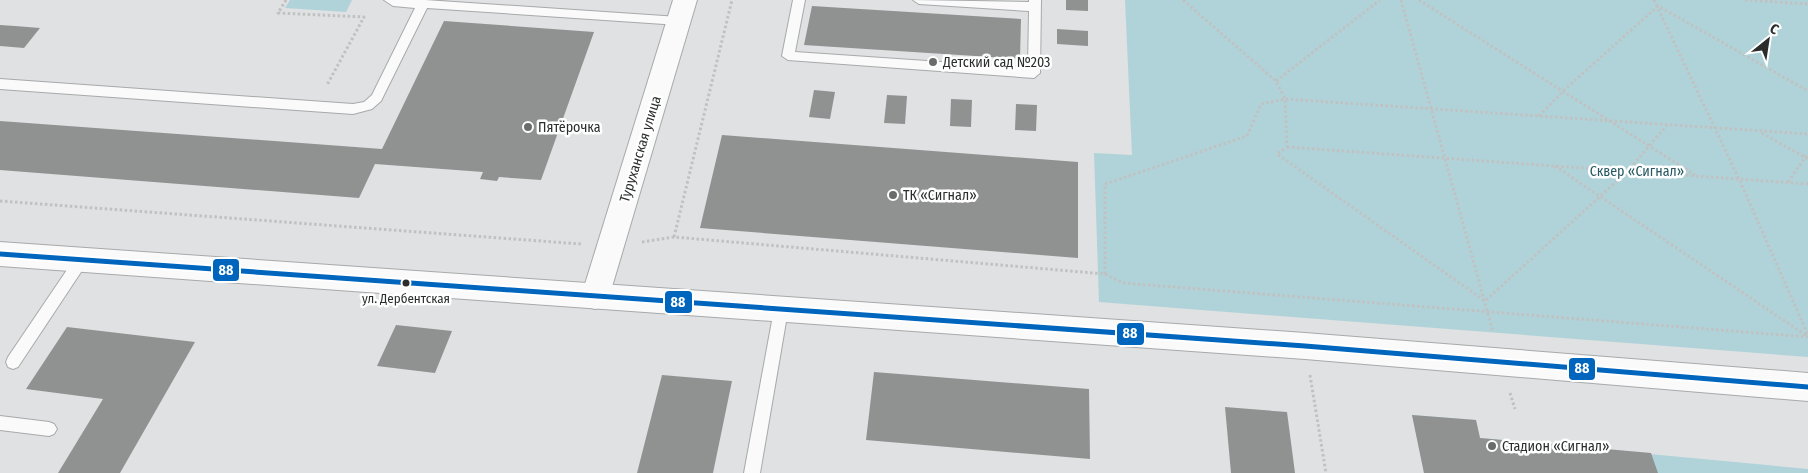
<svg xmlns="http://www.w3.org/2000/svg" width="1808" height="473" font-family="'Fira Sans Condensed',sans-serif">
<style>
.green{fill:#b0d3da}
.building{fill:#909292}
.lines{fill:none;stroke-linecap:round;stroke-linejoin:round}
.service-casing{stroke:#a7a9aa;stroke-width:2}
.minor-casing{stroke:#a7a9aa;stroke-width:2}
.tertiary-casing{stroke:#a7a9aa;stroke-width:2}
.path{stroke:#c0c2c2;stroke-width:3;stroke-dasharray:2.5 2.5;stroke-linecap:butt}
.service{fill:#fafafb;fill-rule:evenodd}
.minor{fill:#fafafb;fill-rule:evenodd}
.tertiary{fill:#fafafb;fill-rule:evenodd}
.bus-1-casing{stroke:#fff;stroke-width:9}
.bus-1{stroke:#0065bd;stroke-width:5}
.poi-dot{fill:#6a6c6c;stroke:#fff;stroke-width:2}
.bus-dot{fill:#2b2d2d;stroke:#fff;stroke-width:2}
.labels{text-anchor:middle;stroke-width:5;stroke-linejoin:round;paint-order:stroke}
.bus-label{font-size:13px;fill:#2b2d2d;stroke:#fff}
.poi-label{font-size:14px;fill:#2b2d2d;stroke:#fff;text-anchor:start}
.street-label{font-size:14px;fill:#2b2d2d;stroke:#fff}
.park-label{font-size:14px;fill:#275860;stroke:#fff}
.line-badge{stroke:#fff;stroke-width:2}
.badge-label{font-size:14px;text-anchor:middle;font-weight:bold;fill:#fff}
</style>
<rect width="100%" height="100%" fill="#dfe1e2"/>
<path class="green" d="M290 0H352L346 12 285 8Z
M1125 0H1808V357L1099 302 1094 153 1132 155Z
M1412 415 1476 420 1480 438 1808 469V473H1424Z"/>
<path class="building" d="M1066 0H1088V11L1066 10Z
M812 6 1021 19 1020 59 804 45Z
M444 21 594 32 541 180 499 177 497 181 480 179 483 172 375 164 359 198 0 170V121L382 149Z
M0 25 15 26 40 28 24 48 0 46Z
M1057 29 1088 31V46L1057 44Z
M814 90 835 92 830 119 809 117Z
M887 95 907 96 905 124 884 123Z
M951 99 972 100 971 127 950 126Z
M1016 104 1037 105 1036 131 1015 130Z
M722 135 1078 162V258L700 228Z
M396 325 452 331 435 373 377 366Z
M67 327 195 342 120 473H58L103 399 26 389Z
M874 372 1089 389 1090 459 866 440Z
M662 375 732 381 713 473H637Z
M1225 407 1287 412 1295 473H1231Z
M1412 415 1476 420 1480 438 1651 453 1658 473H1424Z"/>
<g class="lines">
<defs>
<path id="service" d="M384 0H425L679 17 685 21 679 25 427 8 381 101 372 109 353 114 0 89V79L353 104 364 102 372 95 415 8 393 6Z
M793 0H805L795 52 1028 68 1029 11 919 4 913 0 1029 2V0H1041L1040 73 1034 78 788 60 782 56Z
M82 253 87 255 89 259 87 263 18 367 13 369 8 367 6 362 8 357 77 255Z
M781 304 786 306 788 310 760 473H744L774 310 776 306Z
M0 416 49 422 54 424 57 429 54 434 49 436 0 430Z"/>
<path id="minor" d="M673 0H697L609 297 605 306 595 309 585 306 581 297Z"/>
<path id="tertiary" d="M0 242 1305 333 1808 373V401L1305 359 0 266Z"/>
</defs>
<use href="#service" class="service-casing"/>
<use href="#minor" class="minor-casing"/>
<use href="#tertiary" class="tertiary-casing"/>
<path class="path" d="M286 0 278 13 364 17 327 85
M1183 0 1276 81 1285 99 1287 147 1277 154 1485 301 1628 171 1667 125
M1401 0 1493 332
M1419 0 1695 175
M1654 0 1739 179 1808 335
M1745 0 1808 4
M1276 81 1380 0
M1539 116 1562 92 1658 6 1808 91
M1762 133 1808 159
M1287 147 1808 184
M1555 166 1807 336
M1788 182 1808 153
M0 201 581 244
M674 237 732 0
M642 242 674 237 1105 274 1123 283 1808 337
M1105 274V184L1247 136 1261 104 1285 99 1808 134
M1310 375 1326 473
M1510 393 1515 409"/>
<use href="#service" class="service"/>
<use href="#minor" class="minor"/>
<use href="#tertiary" class="tertiary"/>
<defs>
<path id="bus-1" d="M0 254 1305 346 1808 387"/>
</defs>
<use href="#bus-1" class="bus-1-casing"/>
<use href="#bus-1" class="bus-1"/>
</g>
<g class="poi-dot">
<circle cx="933" cy="62" r="5"/>
<circle cx="528" cy="127" r="5"/>
<circle cx="893" cy="195" r="5"/>
<circle cx="1492" cy="446" r="5"/>
</g>
<circle class="bus-dot" cx="406" cy="283" r="4.5"/>
<g class="labels">
<g class="bus-label">
<text x="406" y="303">ул. Дербентская</text>
</g>
<g class="poi-label">
<text x="943" y="67">Детский сад №203</text>
<text x="538" y="132">Пятёрочка</text>
<text x="903" y="200">ТК «Сигнал»</text>
<text x="1502" y="451">Стадион «Сигнал»</text>
</g>
<g class="street-label">
<text transform="translate(640 149) rotate(-73)" y="5">Туруханская улица</text>
</g>
<g class="park-label">
<text x="1637" y="176">Сквер «Сигнал»</text>
</g>
</g>
<g class="line-badge">
<rect x="212" y="258" width="28" height="24" rx="5" fill="#0065bd"/>
<rect x="664" y="290" width="29" height="24" rx="5" fill="#0065bd"/>
<rect x="1116" y="322" width="29" height="24" rx="5" fill="#0065bd"/>
<rect x="1568" y="357" width="28" height="24" rx="5" fill="#0065bd"/>
</g>
<g class="badge-label">
<text x="226" y="275">88</text>
<text x="678" y="307">88</text>
<text x="1130" y="338">88</text>
<text x="1582" y="373">88</text>
</g>
<g transform="translate(1768 40) rotate(30)" stroke="#ffffff" stroke-width="4" paint-order="stroke">
<path d="M0-4L9 19L0 12L-9 19Z" fill="#2b2d2d"/>
<text y="-8" font-size="14" font-weight="bold" text-anchor="middle" fill="#2b2d2d">С</text>
</g>
</svg>
